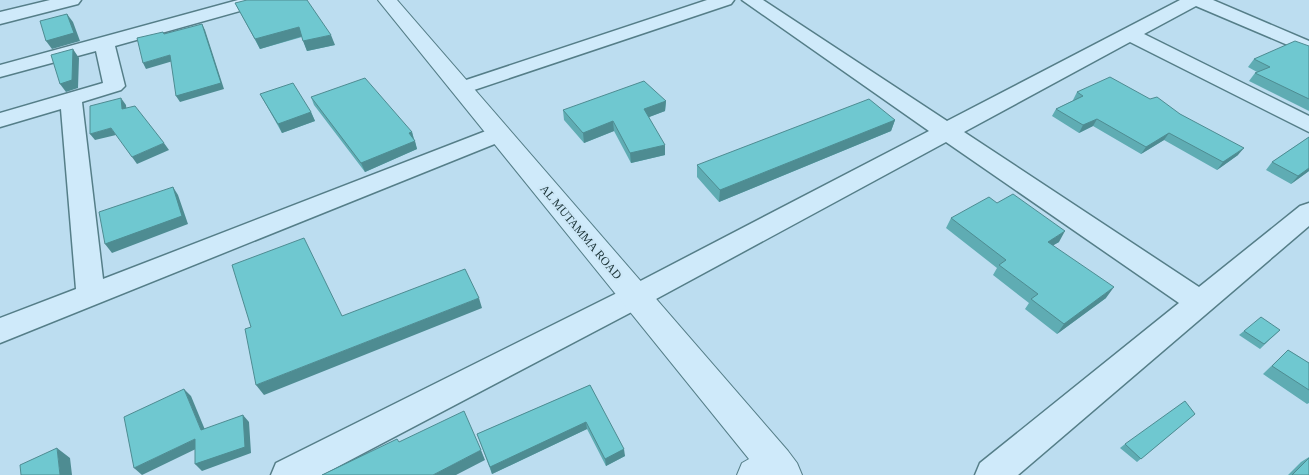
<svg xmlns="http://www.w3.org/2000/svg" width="1309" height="475" font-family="'Times New Roman',serif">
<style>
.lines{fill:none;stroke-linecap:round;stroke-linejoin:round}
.minor-casing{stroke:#557e88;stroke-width:3}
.tertiary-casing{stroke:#557e88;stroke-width:2}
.minor{fill:#cfeafa;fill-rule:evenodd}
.tertiary{fill:#cfeafa;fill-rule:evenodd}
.wall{fill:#5facb3}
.shaded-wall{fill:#4e8c92}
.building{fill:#6fc8d0;stroke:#4e8c92}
.labels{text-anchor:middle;stroke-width:4.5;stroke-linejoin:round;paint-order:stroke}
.street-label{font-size:12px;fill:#1a3236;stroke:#cce7f7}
</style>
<rect width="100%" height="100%" fill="#bcddf0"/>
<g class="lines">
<defs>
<path id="minor" d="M50 0H81L78 4 0 24V12Z
M238 0H268L265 4 115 46 125 86 121 90 82 102 103 279 491 129 499 127 507 129 510 134 507 139 0 343V318L76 289 61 109 0 127V113L103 83 96 51 0 77V65Z
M707 0H734L731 4 468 92 461 94 454 92 450 88 454 84Z
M742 0H763L947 121 1180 0H1213L1309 41V54L1196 6 1144 34 1309 116V132L1130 42 964 132 1199 287 1300 206 1309 203V226L1018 475H975L980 463 1179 303 946 142 645 305 322 475H271L276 463 625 289 929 131Z"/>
<path id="tertiary" d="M378 0H397L788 451 797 463 802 475H737L742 463 749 459Z"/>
</defs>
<use href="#minor" class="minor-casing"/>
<use href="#tertiary" class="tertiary-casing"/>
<use href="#minor" class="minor"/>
<use href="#tertiary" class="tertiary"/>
</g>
<path class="wall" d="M235 3 335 45 307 51 302 37 260 49Z
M1309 46V111L1249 81 1255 73 1257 72 1248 67 1254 59Z
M1077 92 1150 99 1180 114 1238 155 1217 170 1164 140 1141 154 1093 126 1079 133 1052 116 1056 109 1074 100H1073Z
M260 94 311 112 315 121 282 133Z
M311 97 412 132 417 149 365 172 314 105Z
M666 101 665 111 649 117 665 155 631 163 614 131 584 143 564 120 563 110Z
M895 120 891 131 719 202 697 177V165Z
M1309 137V171L1291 184 1266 170 1272 162Z
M997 203 1059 242 1053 245 1106 298 1057 334 1025 309 1029 303 993 275 997 268 946 228 951 218Z
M1280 330 1260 349 1239 335 1244 331Z
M1288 350 1309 363V403L1307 404 1263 374Z
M590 385 625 456 606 466 587 429 492 474 477 434Z
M1195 414 1137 462 1120 448 1125 444Z
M1309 457V475H1288L1301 462Z"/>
<path class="shaded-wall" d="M67 14 73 22 80 41 52 49 46 41Z
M202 24 205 30 224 89 180 102 176 96Z
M299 27 303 36 260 49 255 39Z
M331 35 335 45 307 51 303 41Z
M73 49 79 58 78 88 66 92 60 84Z
M170 55 173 61 146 69 143 63Z
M121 98 126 105 127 115 122 109Z
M666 101 665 111 644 119V109Z
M311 112 315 121 282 133 278 124Z
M1097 119 1093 126 1079 133 1083 125Z
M895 120 891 131 719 202 720 190Z
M613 121 614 131 584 143 583 133Z
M111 128 116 135 95 140 90 134Z
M412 132 414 140 409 133Z
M1169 133 1164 140 1141 154 1146 147Z
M415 141 417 149 365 172 361 163Z
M164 143 169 150 137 164 132 157Z
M665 145V155L631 163 630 153Z
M1244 148 1238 155 1217 170 1223 162Z
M1309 168V171L1291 184 1298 176Z
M173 187 178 195 188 224 112 253 105 244Z
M1065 231 1059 242 1042 252 1048 242Z
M1114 287 1106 298 1057 334 1064 324Z
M479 298 482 308 264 395 256 385Z
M184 389 191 396 208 437 201 430Z
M243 415 249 422 251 453 202 471 195 464Z
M586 422 587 429 492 474 490 467Z
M195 439 202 446 142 475 134 468Z
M57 448 70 458 72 475H60Z
M624 449 625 456 606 466 605 459Z
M481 450 485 460 456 475H433Z"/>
<path class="building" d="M247 0H307L331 35 303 41 299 27 255 39 235 3Z
M67 14 74 33 46 41 40 21Z
M202 24 221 83 176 96 170 55 143 63 137 38 163 32 164 34Z
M1295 41 1309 46V99L1255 73 1270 67 1254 59Z
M73 49 72 80 60 84 51 55Z
M1110 77 1150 99 1157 97 1180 114 1244 148 1223 162 1169 133 1146 147 1097 119 1083 125 1056 109 1083 96 1077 92Z
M365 78 412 132 409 133 415 141 361 163 311 97Z
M644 81 666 101 644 109 665 145 630 153 613 121 583 133 563 110Z
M293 83 311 112 278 124 260 94Z
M121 98 122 109 135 106 164 143 132 157 111 128 90 134V106Z
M869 99 895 120 720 190 697 165Z
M1309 137V168L1298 176 1272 162Z
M173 187 182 216 105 244 99 212Z
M1013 194 1065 231 1048 242 1114 287 1064 324 1031 299 1038 294 999 265 1006 260 951 218 989 197 997 203Z
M304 238 342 316 465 269 479 298 256 385 245 329 251 327 232 265Z
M1261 317 1280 330 1264 344 1244 331Z
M1288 350 1309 363V390L1272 366Z
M590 385 624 449 605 459 586 422 490 467 477 434Z
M184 389 201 430 243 415 245 447 195 464V439L134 468 124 417Z
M1185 401 1195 414 1141 459 1125 444Z
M464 411 481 450 433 475H322L397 439 399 442Z
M57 448 60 475H21L20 465Z
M1309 458V475H1292Z"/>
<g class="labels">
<g class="street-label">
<text transform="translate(581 232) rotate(50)" y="4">AL MUTAMMA ROAD</text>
</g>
</g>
</svg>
